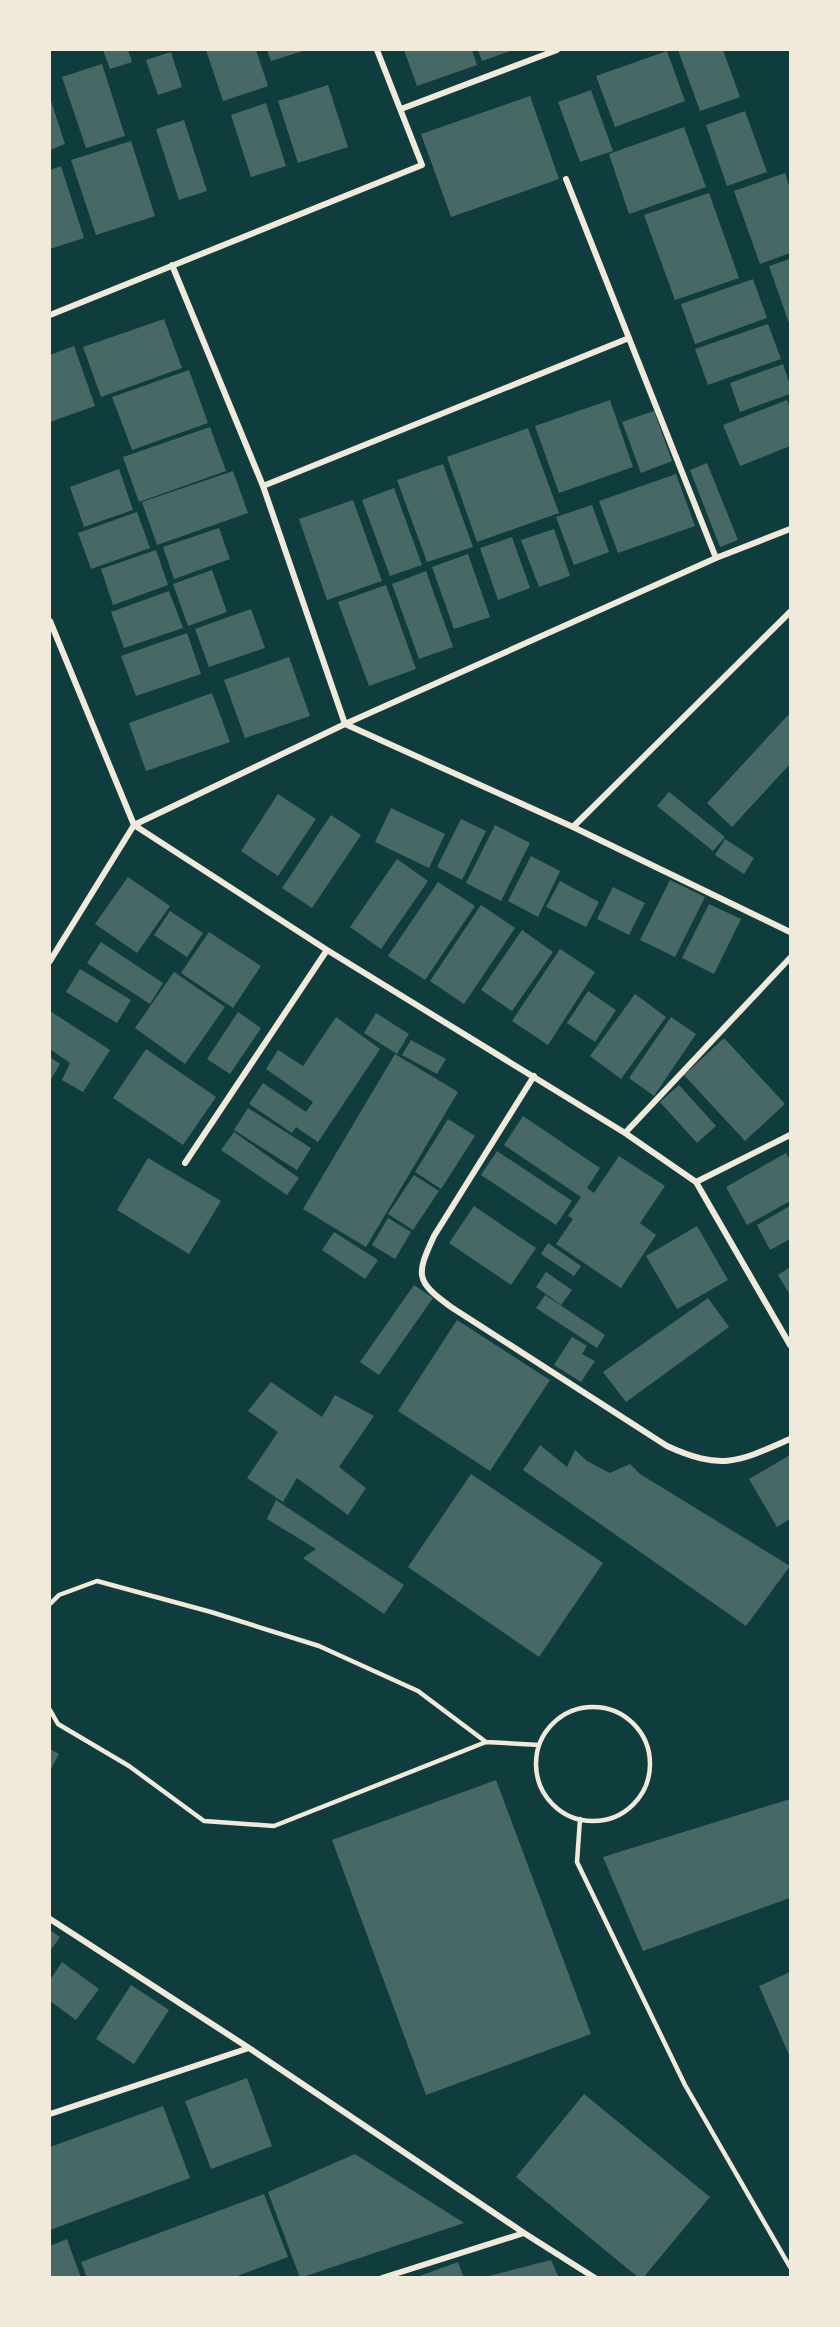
<svg xmlns="http://www.w3.org/2000/svg" width="840" height="2327" font-family="'Asap Condensed',sans-serif">
<style>
.building{fill:#486865}
.lines{fill:none;stroke-linecap:round;stroke-linejoin:round}
.service{stroke:#f1e9da;stroke-width:4.5}
.minor{stroke:#f1e9da;stroke-width:6}
</style>
<rect width="100%" height="100%" fill="#0f3d3e"/>
<path class="building" d="M103 50H128L132 62 110 69Z
M206 50H256L268 86 223 101Z
M267 50H306L271 61Z
M404 50H472L477 65 417 86Z
M478 50H513L482 61Z
M678 50H723L740 97 700 111Z
M667 51 685 101 615 127 596 76Z
M171 52 182 87 158 95 146 60Z
M102 64 125 136 86 148 62 77Z
M328 85 348 147 298 163 278 101Z
M591 90 613 151 580 162 558 102Z
M530 96 559 179 451 217 421 134Z
M50 98 65 144 50 150Z
M266 103 286 166 251 177 231 115Z
M745 111 767 172 727 186 706 125Z
M184 120 207 191 179 200 156 129Z
M684 127 706 187 629 214 609 154Z
M131 141 155 216 96 235 71 160Z
M61 166 84 238 50 249V170Z
M785 173 790 189V253L760 264 734 191Z
M709 193 739 278 675 300 644 215Z
M790 259V326L769 266Z
M753 279 767 318 695 344 681 304Z
M164 319 182 368 101 397 83 347Z
M768 324 781 359 708 385 695 349Z
M74 346 95 406 50 422V355Z
M783 364 790 385V394L740 412 730 383Z
M189 370 208 423 132 450 112 397Z
M610 400 633 467 559 493 535 426Z
M787 400 790 408V446L740 466 723 425Z
M654 411 672 461 641 473 622 422Z
M210 427 226 471 139 502 123 457Z
M528 428 559 513 477 542 447 457Z
M707 463 738 540 720 547 690 470Z
M443 464 473 547 427 562 397 480Z
M119 469 133 510 84 527 70 487Z
M233 471 248 513 157 545 142 502Z
M676 474 695 526 618 553 599 501Z
M394 488 422 565 390 576 362 500Z
M353 500 382 581 327 600 299 519Z
M592 505 609 552 574 565 556 517Z
M137 512 150 548 91 569 78 533Z
M219 528 230 559 174 579 163 547Z
M554 529 570 576 539 587 521 540Z
M512 537 530 588 498 600 480 548Z
M156 550 168 585 113 605 101 569Z
M468 554 490 617 454 629 432 567Z
M212 570 227 612 188 626 173 584Z
M426 571 453 647 419 659 392 584Z
M386 585 416 669 369 686 338 602Z
M169 591 183 628 124 648 111 612Z
M251 609 265 648 209 667 195 629Z
M187 633 201 674 136 696 121 656Z
M289 657 310 716 245 738 224 680Z
M212 693 230 742 146 771 129 723Z
M790 713V764L732 827 707 803Z
M669 792 725 837 713 851 657 806Z
M278 794 316 819 278 876 241 851Z
M391 808 445 834 429 868 375 842Z
M331 815 361 835 312 908 282 888Z
M461 819 486 831 462 880 437 867Z
M495 825 530 843 501 901 466 883Z
M725 839 754 858 744 874 715 855Z
M531 856 560 871 538 917 508 901Z
M397 859 428 881 381 949 350 927Z
M128 877 170 906 137 953 95 924Z
M670 880 705 897 675 957 640 940Z
M560 881 599 902 586 927 546 907Z
M438 882 475 906 425 980 388 956Z
M613 887 645 903 629 935 597 919Z
M709 904 741 919 714 974 682 958Z
M481 905 515 928 464 1004 430 981Z
M170 911 203 933 187 957 154 935Z
M522 930 553 952 512 1011 481 990Z
M209 932 261 966 233 1008 181 973Z
M101 942 163 983 150 1004 87 963Z
M560 949 595 972 548 1045 512 1021Z
M80 969 131 1000 117 1023 66 992Z
M174 972 225 1007 185 1064 135 1028Z
M588 991 616 1010 595 1042 567 1023Z
M635 994 666 1017 621 1079 590 1056Z
M50 1011 110 1050 83 1092 62 1080 70 1063 50 1049Z
M238 1012 261 1028 230 1074 207 1059Z
M376 1013 409 1034 397 1054 364 1033Z
M336 1017 380 1049 318 1142 296 1127 292 1133 249 1104 263 1083 306 1112 313 1102 266 1069 278 1050 303 1066Z
M671 1017 696 1034 654 1096 629 1078Z
M724 1038 785 1104 745 1141 684 1075Z
M411 1040 446 1059 437 1074 402 1055Z
M146 1049 216 1097 183 1145 113 1098Z
M395 1054 458 1092 366 1247 303 1209Z
M50 1057 60 1064 50 1081Z
M679 1085 716 1126 697 1143 660 1102Z
M248 1108 311 1148 297 1170 234 1130Z
M523 1116 600 1168 587 1188 594 1193 619 1156 665 1186 640 1223 656 1235 621 1288 556 1244 573 1219 568 1216 581 1197 504 1145Z
M448 1119 475 1136 441 1189 415 1172Z
M234 1132 299 1178 287 1195 221 1150Z
M497 1151 572 1201 556 1225 481 1175Z
M786 1153 790 1160V1201L747 1225 726 1187Z
M148 1158 221 1201 189 1254 117 1210Z
M414 1175 439 1191 413 1230 388 1214Z
M474 1206 536 1248 511 1285 449 1243Z
M790 1206V1239L770 1250 757 1225Z
M388 1218 411 1232 395 1259 372 1245Z
M697 1226 728 1280 677 1309 646 1256Z
M334 1232 378 1260 365 1279 322 1250Z
M548 1243 581 1266 574 1276 541 1254Z
M790 1267V1295L778 1275Z
M546 1272 572 1290 561 1305 536 1287Z
M414 1285 433 1298 379 1375 360 1362Z
M545 1295 605 1335 597 1348 536 1308Z
M708 1298 729 1327 626 1402 603 1372Z
M457 1320 550 1380 490 1471 398 1411Z
M572 1337 587 1346 582 1354 595 1361 581 1382 554 1365Z
M271 1382 322 1417 335 1395 374 1416 339 1467 366 1488 348 1515 297 1478 283 1502 247 1478 278 1432 248 1411Z
M540 1445 567 1467 575 1450 587 1461 610 1473 630 1464 640 1474 790 1566 746 1626 523 1470Z
M790 1455V1519L777 1527 749 1479Z
M471 1474 603 1563 539 1657 408 1567Z
M276 1500 404 1585 384 1614 303 1558 316 1549 267 1519Z
M50 1749 59 1754 50 1771Z
M496 1780 591 2034 426 2095 332 1840Z
M790 1799V1898L643 1951 603 1857Z
M50 1930 60 1937 50 1951Z
M62 1962 99 1989 76 2020 50 2001V1980Z
M790 1972V2057L759 1986Z
M131 1985 169 2010 134 2064 96 2039Z
M247 2078 272 2146 211 2169 185 2101Z
M584 2094 710 2197 643 2278H639L516 2177Z
M163 2106 190 2178 50 2230V2147Z
M355 2154 464 2223 300 2278 268 2192Z
M264 2194 288 2257 232 2278H87L81 2262Z
M67 2239 81 2278H50V2246Z
M551 2260 559 2278H485V2277Z
M458 2262 464 2278H417V2277Z"/>
<g class="lines">
<path class="service" d="M50 1604 59 1595 97 1581 211 1612 319 1646 418 1691 486 1742
M536 1764a57 57 0 1 1 114 0a57 57 0 1 1-114 0Z
M50 1710 58 1724 129 1766 204 1821 274 1826 486 1742 539 1745
M580 1819 577 1862 685 2085 790 2267"/>
<path class="minor" d="M401 109 557 50
M566 179 716 558
M172 265 263 486 345 724 573 827 790 932
M50 315 422 165 377 50
M263 486 629 338
M50 621 134 825 327 950 625 1133 696 1182 790 1345
M573 827 790 612
M50 961 134 825 345 724 716 558 790 529
M534 1076 434 1236C416 1275 415 1281 451 1307L667 1446C722 1471 738 1462 790 1439
M625 1133 790 958
M185 1163 327 950
M696 1182 790 1135
M50 1919 249 2048 524 2233 595 2278
M50 2114 249 2048
M382 2278 524 2233"/>
</g>
<rect width="840" height="2327" fill="none" stroke="#f1e9da" stroke-width="102"/>
</svg>
